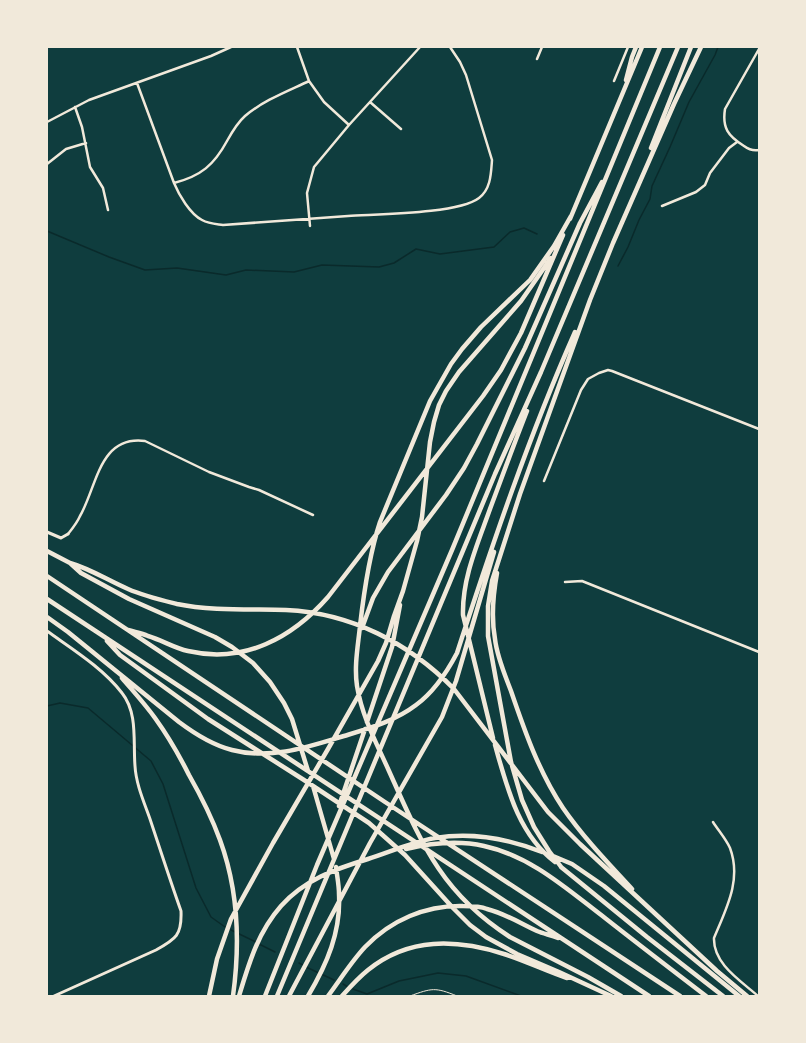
<svg xmlns="http://www.w3.org/2000/svg" width="806" height="1043" font-family="'Space Grotesk',sans-serif">
<style>
.lines{fill:none;stroke-linecap:round;stroke-linejoin:round}
.stream{stroke:#0a2a2b;stroke-width:1.5}
.service{stroke:#f1e9da;stroke-width:1}
.minor{stroke:#f1e9da;stroke-width:2.5}
.tertiary{stroke:#f1e9da;stroke-width:3}
.motorway{stroke:#f1e9da;stroke-width:4.5}
</style>
<rect width="100%" height="100%" fill="#0f3d3e"/>
<g class="lines">
<path class="stream" d="M47 231 109 257 145 270 177 268 226 275 246 270 294 272 322 265 379 267 394 263 416 249 440 254 494 247 510 232 524 228 537 234
M618 266 628 247 639 220 650 199 652 186 670 147 689 102 715 55 718 47
M47 706 60 703 88 708 151 761 163 784 196 888 211 917 225 927
M231 930 256 942
M259 944 275 952
M299 963 303 965
M306 967 334 980
M343 984 348 987
M353 989 367 994 399 981 438 973 466 976 521 996"/>
<path class="service" d="M410 996C432 988 435 987 457 996"/>
<path class="minor" d="M297 47 309 81 324 102 349 125
M759 49 725 109C722 128 728 136 744 146 748 149 754 151 759 150
M537 59 542 47
M614 81 628 47
M137 83 174 183C179 195 190 214 202 220 209 224 216 224 223 225 265 222 306 219 348 216 377 214 458 214 479 198 491 189 491 173 492 160L466 75 460 62 450 47
M370 102 401 129
M75 107 82 127 90 167 103 188 108 210
M47 122 89 100 211 56 231 47
M47 164 66 149 86 143
M174 183C201 176 214 165 227 141 232 132 237 123 245 116 264 100 288 91 309 81
M662 206 696 192 705 185 710 173 729 148 737 142
M310 226 307 193 314 167 349 125 420 47
M544 481 581 390 588 379 599 373 608 370 612 371 759 429
M68 534C72 529 77 523 80 516 97 487 99 435 145 441L209 472 249 487 259 490 313 515
M565 582 582 581 759 652
M713 822C718 830 726 839 730 848 742 880 726 909 714 938 713 964 741 981 758 996"/>
<path class="tertiary" d="M47 532 61 538 68 534
M47 631C72 649 103 668 122 693 138 713 133 742 135 766 136 784 144 802 150 819 160 849 170 880 181 911 182 935 176 939 156 950L54 996"/>
<path class="motorway" d="M626 80 632 57 636 47
M651 148 691 47
M571 216 554 246 530 280 481 327 462 349 451 364 430 401 380 522C369 555 364 591 360 626 358 646 354 666 357 686 362 717 377 744 389 771 421 842 441 893 510 937L588 977 621 996
M570 219 642 47
M47 551 70 563 81 573 129 599 215 637 232 647 253 663 270 682 284 703 292 719 308 771
M70 563C91 569 109 581 128 589 144 596 161 600 177 604 210 611 252 609 286 610 351 613 409 643 454 689L548 812 580 844 717 971 747 996
M497 573C493 595 491 617 495 639 497 657 505 675 511 691 525 732 539 772 563 808 583 837 608 863 632 889
M47 576 385 802 680 996
M47 599 649 996
M47 617 68 632 179 722C195 734 212 745 232 750 270 760 308 747 344 736 370 728 395 721 416 705 434 692 447 672 457 653 492 545 529 436 575 332
M362 628 373 598 388 572 446 495 464 468 477 444 525 348 580 223 602 182
M128 630C134 632 141 633 148 636 162 640 174 648 188 651 244 664 292 638 328 597L483 396 501 370 521 333 563 235
M107 641 120 655 208 719 304 780 369 823 405 855 453 908 470 925 486 937 517 954 559 972 611 996
M122 678C133 691 145 704 155 718 168 736 179 755 189 775 201 796 212 818 220 840 238 889 240 945 233 996
M367 722 392 647 400 605
M493 738 463 615C462 578 478 543 490 509 502 477 514 444 527 411
M495 745C507 787 518 834 555 862
M313 786 334 859
M339 806 365 729
M406 849C431 843 458 840 484 846 531 856 568 890 605 918 638 944 672 970 706 996
M553 856 572 864 604 886 739 996
M561 867 647 937 723 996
M562 868 549 851 534 827 522 800 511 762 488 636V606L492 581 520 494 590 300 613 243 674 104 701 47
M209 996 217 959 231 919 273 843 328 749 378 661 386 643 394 616 403 591 417 541 422 517 430 442 434 422 439 405 446 391 459 372 521 301 551 258
M239 996C249 963 258 932 281 906 304 880 335 869 368 859 390 852 412 842 435 838 471 832 509 839 542 852
M265 996 317 865 452 550 660 47
M277 996 495 474 541 372 678 47
M289 996 370 843 442 717 456 681 494 552
M308 996C327 964 341 932 339 894 339 885 337 876 336 867
M328 996C340 980 351 962 365 947 391 920 426 905 463 906 471 906 480 906 487 909 506 914 520 923 537 931 544 934 551 935 558 938
M342 996C350 987 358 978 368 970 409 937 456 939 504 954 526 961 546 971 567 978"/>
</g>
<rect width="806" height="1043" fill="none" stroke="#f1e9da" stroke-width="96"/>
</svg>
